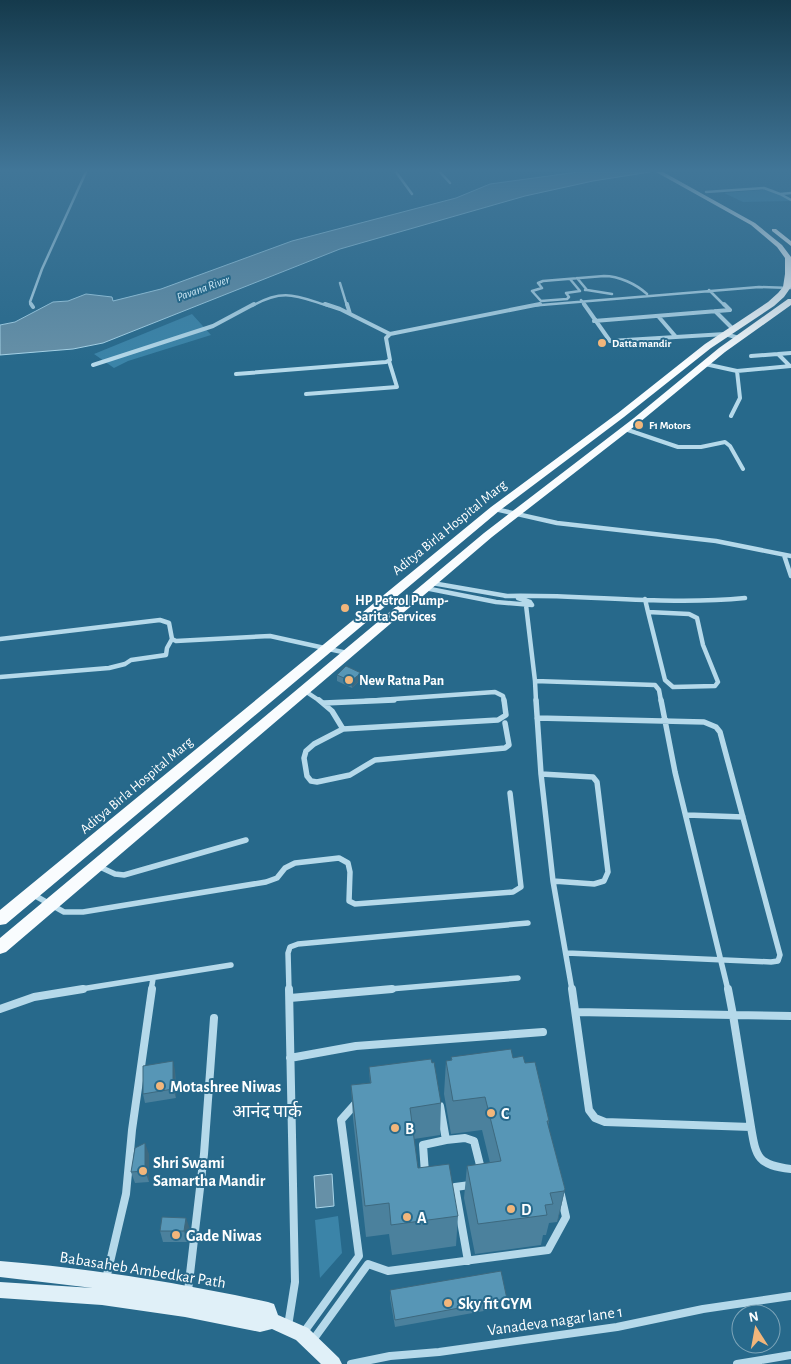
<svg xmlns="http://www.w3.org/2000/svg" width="791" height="1364" font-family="'Alegreya Sans','Noto Sans Devanagari',sans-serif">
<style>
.green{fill:#3b84a8}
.water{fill:#6690a7;stroke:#aad6ea}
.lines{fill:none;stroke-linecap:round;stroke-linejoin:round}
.street-far4{stroke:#b5d9ea;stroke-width:2.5}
.street-far3{stroke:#b5d9ea;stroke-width:4}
.street-far2{stroke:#b5d9ea;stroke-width:4.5}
.street-far1{stroke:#b5d9ea;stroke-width:5.5}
.street{stroke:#b5d9ea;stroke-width:8}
.secondary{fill:#e0f0f8;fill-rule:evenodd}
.primary{fill:#f9fcfe;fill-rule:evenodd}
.wall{fill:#4b819d}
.shaded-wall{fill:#3d697f}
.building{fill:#5796b6;stroke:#3d697f}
.poi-dot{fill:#f2b67b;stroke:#27698b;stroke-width:2}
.labels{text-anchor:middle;stroke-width:4;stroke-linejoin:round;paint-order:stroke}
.far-poi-label{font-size:11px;font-weight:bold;fill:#fff;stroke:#27698b;text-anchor:start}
.far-water-label{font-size:12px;font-style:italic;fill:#c7e4f2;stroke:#27698b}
.street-label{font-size:14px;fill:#fff;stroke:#27698b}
.poi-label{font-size:14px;font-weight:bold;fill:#fff;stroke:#27698b;text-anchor:start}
.near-poi-label{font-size:16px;font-weight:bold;fill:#fff;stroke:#27698b;text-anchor:start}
.near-street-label{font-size:16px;fill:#fff;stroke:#27698b}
.near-neighbourhood-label{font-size:18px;fill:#fff;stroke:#27698b}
</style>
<rect width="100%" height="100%" fill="#27698b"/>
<path class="green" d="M772 189 791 201 743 202 724 193Z
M192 314 211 335 128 361 114 368 94 354Z
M338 1216 342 1253 320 1278 315 1220Z"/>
<path class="water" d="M578 172H650L593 181 525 196 340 249 103 343 73 349 0 355V325L15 322 53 302 68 301 86 294 112 297 113 301 161 289 292 241 456 198 490 184Z
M332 1174 334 1206 316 1208 314 1176Z"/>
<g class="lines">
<path class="street-far4" d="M396 172 412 194
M440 172 450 183
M706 192 764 188 780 194 791 193
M780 194 791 200
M577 278 587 290H585
M570 279 580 291 566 293 569 297 567 299 541 301 532 291 542 288 538 283 543 281 604 276C619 276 636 284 647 294
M340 283 347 306
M587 290 612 294
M709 290 725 306
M581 300 585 306
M32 306 30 302 42 269 86 172
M252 306C284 288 296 296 329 306
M529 306 759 287 791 288"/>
<path class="street-far3" d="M31 304 33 307
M325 304 340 309 390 334 540 304
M347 304 350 314
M584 304 610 341 725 334 739 338
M724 304 730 310
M715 311 733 329
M658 316 676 337
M594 321 730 310
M778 354 791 353
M751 356 778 354 790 366
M705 364 737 371 791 366
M93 365 213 326 254 304
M236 374 386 362 390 360 386 338 390 334
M306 394 397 387 389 361
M731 416 740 398 737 371
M625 429 678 447H701L725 442 730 446 743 469"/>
<path class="street-far2" d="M495 509 557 523 716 541 791 556
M784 555 791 576
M432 583 507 596
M425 588 496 602 532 605
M505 596C585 594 665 606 745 598
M518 598 530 602 532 605
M645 599 648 612
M526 605 535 681 655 685 659 690 661 701
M648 612 689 614 697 618 703 645 718 682 715 686 673 687 665 680Z
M0 639 160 620 169 623 172 639 176 641 270 636 347 653
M0 677 109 668 125 664 131 660 166 655 167 648 172 639
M535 681 536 701
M305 691 320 701
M365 701 495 692 503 696 504 701"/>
<path class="street-far1" d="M319 700 332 711 343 729
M504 700 506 715 498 720 343 729 314 744 306 751 304 758 307 776 311 781 317 782 350 775 375 760 505 748 509 745 505 723
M536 700 541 774 553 881 572 990
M661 700 675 772 728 990
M324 703 394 700
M537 718 704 722 716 727 720 732 780 955 778 961 771 962 567 953
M541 774 593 777 597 782 608 872 604 881 594 884 553 881
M687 815 743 817
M100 867 115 874 124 875 246 840
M32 894 64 912H83L266 882 277 878 285 868 295 863 339 858 348 863 350 872 349 901 355 904 513 892 521 887 510 793
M75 990 231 965
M151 990 153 979
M289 990 288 953 290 947 298 944 528 923
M378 990 518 978"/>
<path class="street" d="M572 989 589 1110 595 1118 605 1122 751 1127 733 1015 791 1016
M290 998 392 989
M0 1009 34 997 83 989
M576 1012 733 1015 728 989
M290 1058 356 1046 543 1032
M440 1106 446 1140 465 1138 474 1141 481 1169
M751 1127C756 1158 758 1165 791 1169
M425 1173 423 1145 446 1140
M468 1261 455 1187 470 1185
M106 1279 126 1194 132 1130 152 989
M188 1291 204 1154 214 1018
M288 1326 295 1282 289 989
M304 1332 359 1256 341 1120 357 1102
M313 1340 368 1264 388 1271 548 1250 566 1217 561 1195
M351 1364 390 1356 439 1352 617 1327 703 1309 791 1296
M737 1364 791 1355"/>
<path class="secondary" d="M0 1261C90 1268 180 1283 268 1302L274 1304 278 1315 308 1328 339 1358 342 1364H321L296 1340 272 1329 260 1332 185 1317 102 1305 0 1298V1282L93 1288 0 1277Z"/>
<path class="primary" d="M656 172H663L755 223 782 245 791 257V287L784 297 774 306 711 348 624 417 499 511 6 924 0 925V910L491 507 618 413 705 344 768 302 778 293 783 287 785 274V258L777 247 751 225Z
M772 229H776L791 241V246L772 231Z
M788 299H791V305L725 352 640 422 492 537 6 952 0 954V938L484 533 634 418 719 348Z"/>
</g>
<path class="wall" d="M361 673V679L352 688 337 681V675Z
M451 1057 513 1058 525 1063 549 1121 548 1126 565 1189 558 1220 557 1222 549 1223 546 1235H543L541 1245 475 1254 464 1198 467 1166 490 1163 482 1130 451 1134 444 1094 446 1061 451 1060Z
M369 1067 441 1103 440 1135 414 1139 418 1168 458 1216 456 1246 392 1255 389 1234 366 1237 353 1118 351 1085 370 1083Z
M175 1070 176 1098 145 1103 143 1094Z
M149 1154V1182L135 1183 131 1172Z
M190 1229 187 1242H163L160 1231Z
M390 1290 507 1299 506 1307 395 1327 390 1298Z"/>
<path class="shaded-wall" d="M361 673V679L352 688 351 681Z
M173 1061 175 1070 176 1098 173 1089Z
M145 1143 149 1154V1182L145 1171Z
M565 1189 558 1220 557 1222 564 1191Z
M186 1218 190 1229 187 1242 184 1231Z"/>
<path class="building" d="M346 666 361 673 351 681 337 675Z
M511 1049 513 1058 523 1056 525 1063 535 1062 549 1121H547L565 1189 564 1191 550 1193 553 1204 545 1205 547 1215 478 1224 467 1166 501 1161 485 1097 453 1101 446 1061 452 1060 451 1057Z
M431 1059 432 1063 434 1062 441 1103 410 1108 418 1168 449 1164 458 1216 391 1225 389 1203 365 1206 351 1085 371 1083 369 1067Z
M173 1061V1089L143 1094V1066Z
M145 1143V1171L131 1172 135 1148Z
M162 1217 186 1218 184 1231H160Z
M501 1271 507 1299 395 1320 390 1290Z"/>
<linearGradient id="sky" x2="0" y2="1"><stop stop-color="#153a4c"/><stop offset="0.47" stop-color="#417698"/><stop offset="1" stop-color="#417698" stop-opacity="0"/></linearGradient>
<rect width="791" height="363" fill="url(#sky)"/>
<g class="poi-dot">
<circle cx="602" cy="343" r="5"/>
<circle cx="639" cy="425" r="5"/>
<circle cx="345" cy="608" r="5"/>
<circle cx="349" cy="680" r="5"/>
<circle cx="160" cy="1086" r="5"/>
<circle cx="491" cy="1113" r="5"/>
<circle cx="395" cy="1128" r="5"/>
<circle cx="143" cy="1171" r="5"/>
<circle cx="511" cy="1209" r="5"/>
<circle cx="407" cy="1217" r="5"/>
<circle cx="176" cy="1235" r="5"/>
<circle cx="448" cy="1303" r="5"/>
</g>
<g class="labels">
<g class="far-poi-label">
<text x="612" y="347">Datta mandir</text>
<text x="649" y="429">F1 Motors</text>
</g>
<g class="far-water-label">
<text transform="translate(203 288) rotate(-20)" y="4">Pavana River</text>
</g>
<g class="street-label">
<text transform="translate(449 527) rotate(-39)" y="5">Aditya Birla Hospital Marg</text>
<text transform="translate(136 785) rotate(-40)" y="5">Aditya Birla Hospital Marg</text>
</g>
<g class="poi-label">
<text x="355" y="605">HP Petrol Pump-<tspan x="355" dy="16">Sarita Services</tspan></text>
<text x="359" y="685">New Ratna Pan</text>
</g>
<g class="near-poi-label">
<text x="170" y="1092">Motashree Niwas</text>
<text x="501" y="1119">C</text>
<text x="405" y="1134">B</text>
<text x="153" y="1168">Shri Swami<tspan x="153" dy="18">Samartha Mandir</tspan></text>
<text x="521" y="1215">D</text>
<text x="417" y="1223">A</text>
<text x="186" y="1241">Gade Niwas</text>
<text x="458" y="1309">Sky fit GYM</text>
</g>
<g class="near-street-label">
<text transform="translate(143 1269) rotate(9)" y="6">Babasaheb Ambedkar Path</text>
<text transform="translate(555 1320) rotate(-8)" y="6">Vanadeva nagar lane 1</text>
</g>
<g class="near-neighbourhood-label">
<text x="267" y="1117">आनंद पार्क</text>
</g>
</g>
<g transform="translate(756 1329) rotate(349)"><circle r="24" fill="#27698b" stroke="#7da5b9"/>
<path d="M0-4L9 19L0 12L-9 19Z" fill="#f2b67b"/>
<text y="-8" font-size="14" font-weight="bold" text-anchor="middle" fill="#ffffff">N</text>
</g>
</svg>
